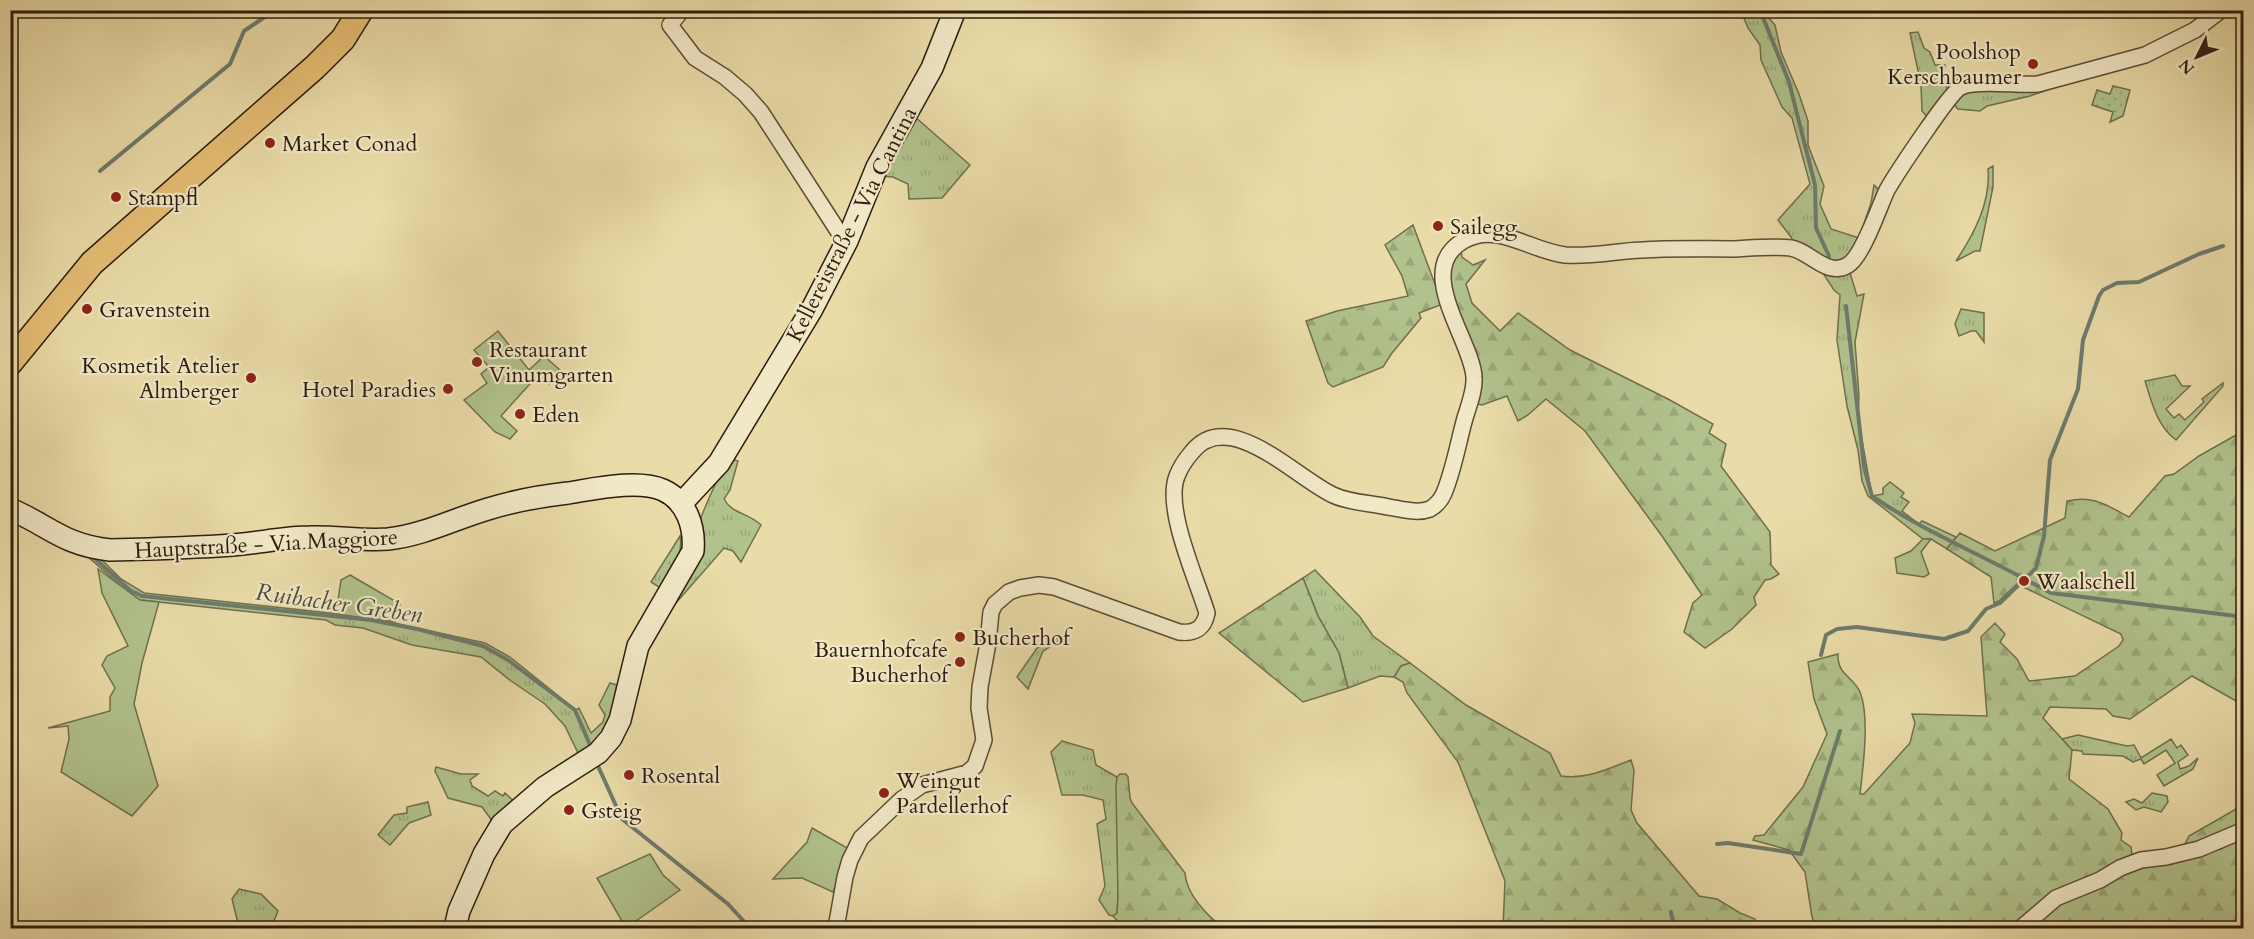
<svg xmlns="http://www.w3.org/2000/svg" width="2254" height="939" font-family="Cardo,serif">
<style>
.grass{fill:url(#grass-tufts);stroke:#6f6f4e;stroke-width:1.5}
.forest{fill:url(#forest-firs);stroke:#6f6f4e;stroke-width:1.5}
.park{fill:#b1c28c;stroke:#6f6f4e;stroke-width:1.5}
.garden{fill:url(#garden-dots);stroke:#6f6f4e;stroke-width:1.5}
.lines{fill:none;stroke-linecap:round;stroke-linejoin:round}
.stream{stroke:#6d7b6d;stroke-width:4}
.street-casing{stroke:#5c4c35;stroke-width:18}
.secondary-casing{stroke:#2d1c0f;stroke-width:24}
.primary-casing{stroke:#2d1c0f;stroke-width:27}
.street{stroke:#f1e8c6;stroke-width:15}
.secondary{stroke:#f1e8c6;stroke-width:21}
.primary{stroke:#e5be74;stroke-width:24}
.poi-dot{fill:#8f2418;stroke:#f1e8c6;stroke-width:2}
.labels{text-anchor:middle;stroke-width:4.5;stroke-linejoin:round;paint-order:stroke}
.poi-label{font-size:22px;fill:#2d1c0f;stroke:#f1e8c6;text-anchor:start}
.street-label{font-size:22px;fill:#2d1c0f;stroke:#f1e8c6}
.water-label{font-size:24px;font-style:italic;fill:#4d4c3e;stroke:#f1e8c6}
</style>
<defs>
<pattern id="grass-tufts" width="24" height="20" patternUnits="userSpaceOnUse" patternTransform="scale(1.5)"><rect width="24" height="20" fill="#b1c28c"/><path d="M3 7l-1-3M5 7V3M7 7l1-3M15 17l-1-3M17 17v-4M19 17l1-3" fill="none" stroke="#99a678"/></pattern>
<pattern id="forest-firs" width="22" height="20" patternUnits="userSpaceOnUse" patternTransform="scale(1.5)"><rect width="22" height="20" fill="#b1c28c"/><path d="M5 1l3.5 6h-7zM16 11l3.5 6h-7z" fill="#99a678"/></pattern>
<pattern id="garden-dots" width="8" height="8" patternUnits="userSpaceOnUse" patternTransform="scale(1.5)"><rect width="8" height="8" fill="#b1c28c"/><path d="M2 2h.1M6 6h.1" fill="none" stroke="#99a678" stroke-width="1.8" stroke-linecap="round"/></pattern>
</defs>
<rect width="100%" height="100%" fill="#eadca8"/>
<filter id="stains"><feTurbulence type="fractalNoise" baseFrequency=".00333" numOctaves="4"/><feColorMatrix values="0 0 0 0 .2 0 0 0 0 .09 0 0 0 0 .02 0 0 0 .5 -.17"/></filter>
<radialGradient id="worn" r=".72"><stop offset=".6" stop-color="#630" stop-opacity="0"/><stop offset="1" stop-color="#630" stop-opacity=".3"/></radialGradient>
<path class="grass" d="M1746 11H1763L1775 25 1781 52 1799 94 1808 121V145L1824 186 1820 204 1831 229 1859 238 1871 203 1874 185 1885 196 1848 266 1857 296 1864 294 1855 342 1859 396 1858 418 1872 496 1883 494V488L1890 482 1904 493 1901 497 1909 502 1902 511 1919 524 1922 521 1956 537 1947 549 1931 539H1923L1868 496 1862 481 1858 450 1847 406 1837 340 1840 295 1834 290 1815 261 1794 243 1791 237 1778 220 1810 184 1792 118 1782 107 1761 60 1760 45 1748 28 1743 16Z
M1918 32 1924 48 1930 52 1935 65H1945L1943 75 1950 98 1954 92 2065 84 2030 96 1987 106 1980 111 1958 109 1949 99 1933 123 1922 111 1921 85 1910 33Z
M914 116 970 165 942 198 909 199 908 184 893 177 880 176Z
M1993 166V187L1980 251H1975L1956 261C1974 234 1991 202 1988 169Z
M1961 309 1984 313V342L1976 331H1971L1959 336 1955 324Z
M2175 375 2182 386H2190L2166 409 2174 418 2179 414 2185 420 2204 402 2202 399 2223 383V386L2176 440C2157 426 2152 403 2145 381Z
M729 458 738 461 730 490 724 499C732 514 749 513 761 525L741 562 733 551 724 548 669 611C687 557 701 507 729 458Z
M680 536C684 556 671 571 662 589L651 582Z
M71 542 90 548 121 579 144 593 367 617 485 643 510 657 576 710 579 708 591 733 603 722 605 715 599 705 610 683 617 685C610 722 610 731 579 755L565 726 545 704 511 681 481 657 412 645 363 628 335 625 326 620 140 600 129 593Z
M1315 570 1360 617 1373 636 1410 663 1401 666 1394 677 1380 676 1348 688 1339 653 1318 616 1303 578Z
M1063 635 1065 643 1061 640 1043 651 1028 689 1017 677 1037 648Z
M2078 735 2127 746 2134 745 2141 758 2171 739 2177 748 2181 745 2188 755 2178 762 2180 769 2189 766 2198 758 2193 769 2164 786 2157 775 2175 763 2166 750 2144 764 2141 759 2133 762 2123 756 2083 754 2082 751 2072 750 2062 739Z
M1062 741 1093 750 1096 765 1117 777 1118 898 1117 913 1113 916 1109 915 1099 900 1105 886 1097 824 1106 819 1103 800 1083 795H1062L1051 752Z
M436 767 461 774H478L470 780 472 786 488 796 495 791 503 796 505 793 520 807 498 829 482 807 448 798 435 771Z
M2152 793 2167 796 2168 802 2161 812 2144 807 2136 810 2126 802 2134 799 2142 803Z
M428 802 431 815 409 823 390 845 378 835 394 815 407 813V807Z
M239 889 261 894 278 911 271 928H237V919L232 899Z"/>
<path class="forest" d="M1413 225 1436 287 1460 243 1462 257 1473 265 1485 260 1466 284 1472 303 1500 331 1518 313 1570 350 1668 399 1713 424 1709 433 1726 444 1721 466 1770 532 1771 565 1779 574 1771 579 1765 580 1754 597 1756 605 1732 629 1705 648 1684 632 1693 603 1702 595 1662 536 1585 431 1546 399 1528 415 1518 421 1507 396 1482 405 1470 402 1474 387 1448 302 1419 313 1421 318 1392 353 1383 367 1333 387 1328 383 1306 321 1337 311 1408 296 1402 276 1385 245Z
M2243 431V705L2192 676 2130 719 2113 716 2106 709 2050 707 2043 718 2072 750 2069 779 2108 809 2122 833 2121 840 2131 847 2133 863 2180 854 2189 836 2243 805V928H1816L1812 917 1805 872 1789 850 1753 840 1755 836 1764 835 1803 787 1827 734 1814 699 1808 662 1838 654C1837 675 1853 676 1860 692 1870 717 1863 767 1860 794H1864L1910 743 1915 723 1912 714 1987 716 1981 637 1995 623 2005 634 2000 642 2017 659 2029 681 2075 676 2119 646 2123 640 2121 634 2017 584 1999 601 1994 603 1991 577 1947 549 1960 533 1995 551 2065 518 2067 501C2094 495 2106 505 2129 517L2165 476 2174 474 2199 456Z
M1303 578 1318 616 1339 653 1348 688 1303 702 1219 633Z
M1410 663 1466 705 1550 753 1561 776C1586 780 1608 769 1631 760L1634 770 1631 810 1637 823 1699 896 1717 899 1740 913 1755 919 1758 928H1503L1505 881 1458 762 1407 693 1403 682 1394 677 1401 666Z
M1120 774H1126L1128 777 1130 798 1132 803 1185 873C1186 894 1208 917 1224 928H1124L1113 916 1117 913 1118 898 1116 786 1117 777Z"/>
<path class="park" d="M498 331 529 370 544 356 560 370 549 384 538 375 501 416 517 431 510 439 495 432 464 400 487 383 481 374 489 367 474 350Z
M1923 539H1931L1921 552 1929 574 1924 577 1897 573 1895 558 1911 551Z
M98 569 140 600 159 602 142 663 134 704 158 786 132 816 61 772 69 739 68 726 48 728 110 711V697L115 688 102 665 107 656 128 646 102 593Z
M350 575 400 604 395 622 336 614 341 580Z
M812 828 849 849 833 892 802 878 773 879 807 842Z
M650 854 663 875 680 890 626 928 597 878Z"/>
<path class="garden" d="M2113 86 2130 90 2123 116 2110 122 2113 112 2092 105 2097 90 2110 94Z"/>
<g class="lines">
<path class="stream" d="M1760 10 1789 82 1815 185 1816 228 1829 256
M100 171 230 64 244 31 275 10
M2238 241 2244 239
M1846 306 1864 467 1872 496C1918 528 1971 550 2021 577
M92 556 131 591 142 596 371 620 417 629 483 646 508 660 575 710 590 745
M2030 582 2051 593 2244 617
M1821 655 1826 635 1837 629 1857 627 1944 639 1968 631 1986 609 2000 603 2036 568 2044 536 2050 460 2078 389 2083 340 2099 296 2103 290 2117 283 2139 282 2199 254 2223 246
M598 766 622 819 728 904 750 928
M1717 844 1728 843 1801 854 1840 731
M1671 912 1674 928"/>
<defs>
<path id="street" d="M682 10 670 25 695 58 725 77 745 94 761 112 840 234 847 241
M836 928 845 877 850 860 861 838 902 799 922 785 967 773 975 766 984 740 979 708 980 687 988 643 991 612 995 604 1009 592 1020 588 1039 585 1054 587 1179 632C1195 634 1204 628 1207 613 1197 580 1164 508 1177 476 1180 468 1186 459 1192 452 1229 406 1296 478 1333 495 1350 503 1371 503 1388 507 1402 509 1417 514 1430 509 1437 505 1441 500 1444 493 1454 469 1458 443 1465 418 1469 405 1475 390 1474 377 1472 340 1413 270 1463 241 1497 221 1530 251 1565 255 1591 257 1616 251 1642 250 1673 248 1703 249 1734 249 1753 248 1772 246 1791 248 1810 251 1827 278 1848 265 1863 256 1879 207 1887 190 1895 176 1950 92 1961 87 1976 79 2018 86 2038 84L2145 55 2195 30 2221 10
M2021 928 2056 898 2100 880 2120 868 2141 860 2166 857 2199 849 2244 830"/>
<path id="secondary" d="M681 504 719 463 812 309 847 241 877 167 932 68 955 10
M10 509C50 526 63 545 110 550 151 549 192 548 233 545 259 543 284 537 310 537 336 536 362 541 388 539 424 535 454 519 488 509 514 501 541 496 568 493 594 489 638 479 663 490 687 501 695 527 693 551L638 646 620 720 611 738 598 753 545 787 502 824 484 854 459 911 455 928"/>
<path id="primary" d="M10 363 92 263 315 67 343 39 361 10"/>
</defs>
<use href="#street" class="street-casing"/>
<use href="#secondary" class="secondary-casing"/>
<use href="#primary" class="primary-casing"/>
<use href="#street" class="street"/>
<use href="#secondary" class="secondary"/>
<use href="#primary" class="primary"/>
</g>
<g class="poi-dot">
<circle cx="2033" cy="64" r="6"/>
<circle cx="270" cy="143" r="6"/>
<circle cx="116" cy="197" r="6"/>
<circle cx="1438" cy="226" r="6"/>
<circle cx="87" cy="309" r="6"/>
<circle cx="477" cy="362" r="6"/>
<circle cx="251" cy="378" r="6"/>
<circle cx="448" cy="389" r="6"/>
<circle cx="520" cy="414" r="6"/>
<circle cx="2024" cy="581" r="6"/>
<circle cx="960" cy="637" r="6"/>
<circle cx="960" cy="662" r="6"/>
<circle cx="629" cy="775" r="6"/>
<circle cx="884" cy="793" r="6"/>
<circle cx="569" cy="810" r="6"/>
</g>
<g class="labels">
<g class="poi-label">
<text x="2021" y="59" text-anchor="end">Poolshop<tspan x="2021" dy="25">Kerschbaumer</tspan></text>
<text x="282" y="151">Market Conad</text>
<text x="128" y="205">Stampfl</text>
<text x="1450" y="234">Sailegg</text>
<text x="99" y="317">Gravenstein</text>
<text x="489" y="357">Restaurant<tspan x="489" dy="25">Vinumgarten</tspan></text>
<text x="239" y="373" text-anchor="end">Kosmetik Atelier<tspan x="239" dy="25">Almberger</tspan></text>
<text x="436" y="397" text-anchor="end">Hotel Paradies</text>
<text x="532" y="422">Eden</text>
<text x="2036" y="589">Waalschell</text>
<text x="972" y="645">Bucherhof</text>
<text x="948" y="657" text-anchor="end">Bauernhofcafe<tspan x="948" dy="25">Bucherhof</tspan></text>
<text x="641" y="783">Rosental</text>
<text x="896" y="788">Weingut<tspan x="896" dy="25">Pardellerhof</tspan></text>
<text x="581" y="818">Gsteig</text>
</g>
<g class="street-label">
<text transform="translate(851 224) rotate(-63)" y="8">Kellereistraße - Via Cantina</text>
<text transform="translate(266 543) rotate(-3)" y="8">Hauptstraße - Via Maggiore</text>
</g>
<g class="water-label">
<text transform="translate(339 603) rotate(8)" y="8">Ruibacher Greben</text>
</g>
</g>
<rect width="2254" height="939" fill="none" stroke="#eadca8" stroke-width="36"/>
<rect x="12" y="12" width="2230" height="915" fill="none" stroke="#2d1c0f" stroke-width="3"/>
<rect x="18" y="18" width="2218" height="903" fill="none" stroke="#2d1c0f" stroke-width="1.5"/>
<g transform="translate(2197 57) rotate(227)" stroke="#f1e8c6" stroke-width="4.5" paint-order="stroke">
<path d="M0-4.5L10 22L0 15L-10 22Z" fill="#2d1c0f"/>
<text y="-9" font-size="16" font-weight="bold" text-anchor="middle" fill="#2d1c0f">N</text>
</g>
<rect width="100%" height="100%" filter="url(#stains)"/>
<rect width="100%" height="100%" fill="url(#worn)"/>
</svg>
